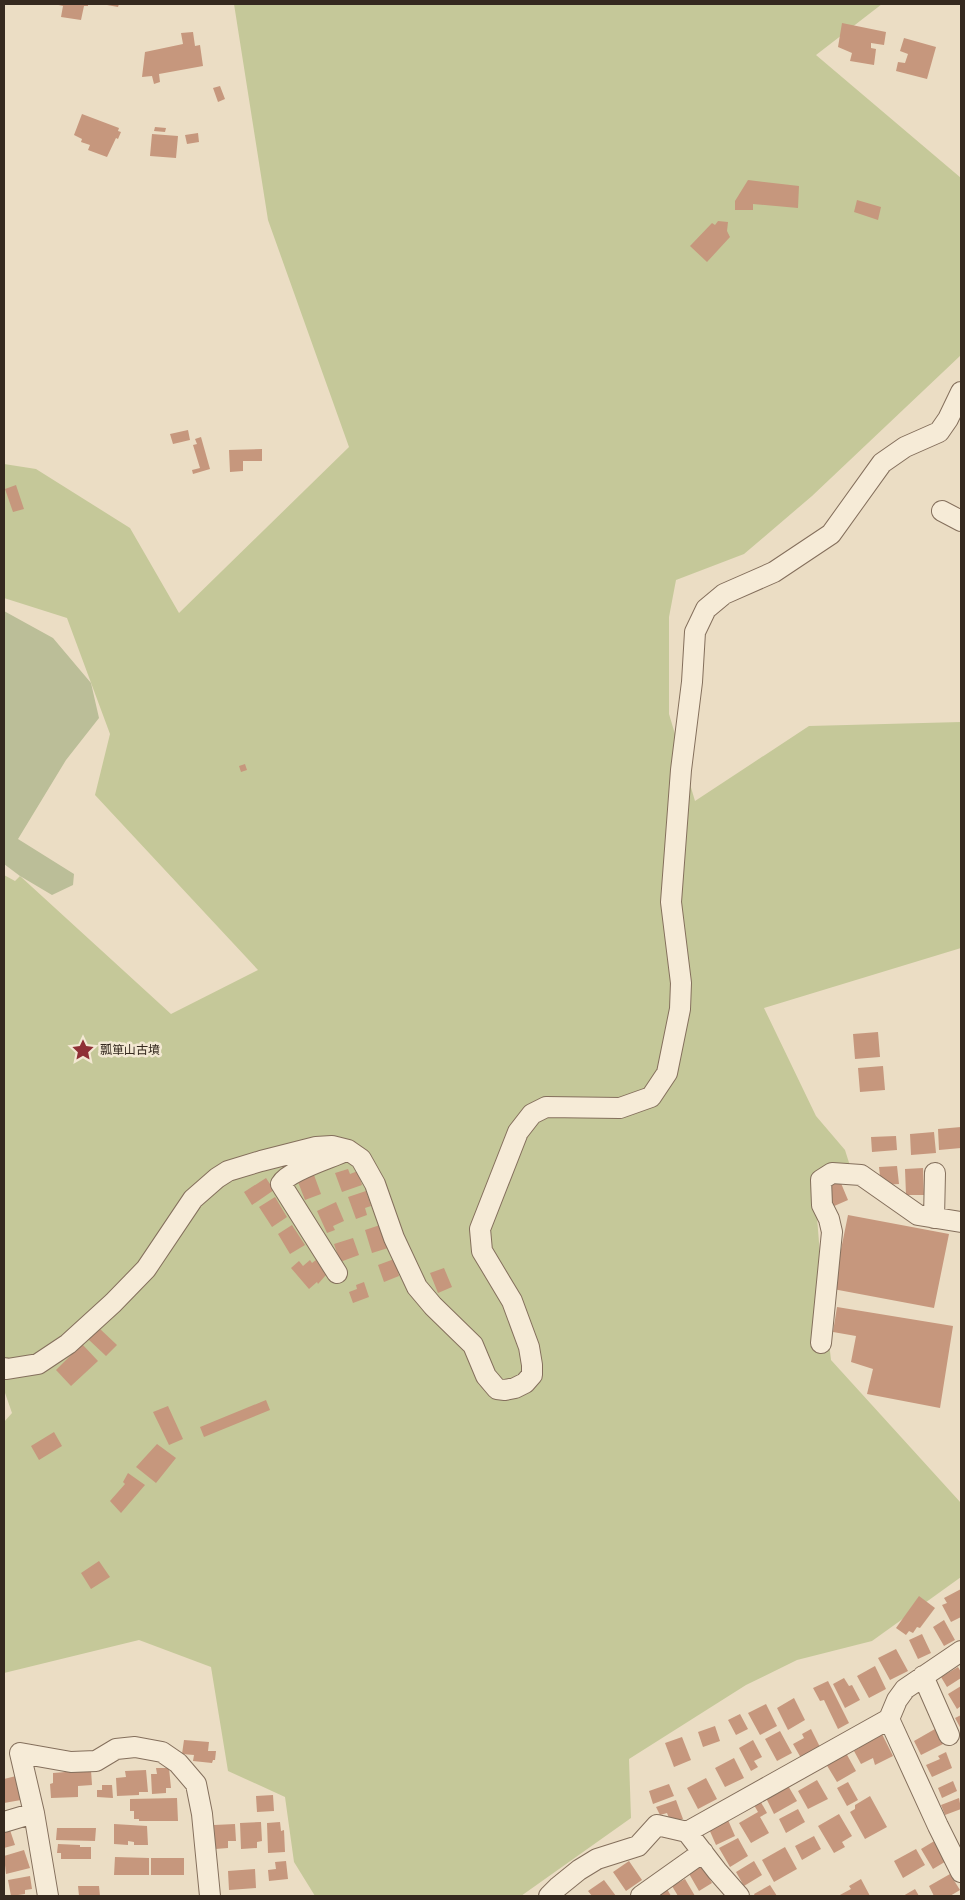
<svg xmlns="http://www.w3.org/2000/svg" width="965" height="1900" font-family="'Roboto Serif','Noto Sans JP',serif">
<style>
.green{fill:#c5c899}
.cemetery{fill:#bbbe98}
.building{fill:#c6977d}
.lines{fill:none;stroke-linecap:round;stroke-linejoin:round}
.minor-casing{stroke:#846f5c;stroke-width:22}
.minor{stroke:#f6ebd7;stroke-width:20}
.labels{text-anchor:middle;stroke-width:5;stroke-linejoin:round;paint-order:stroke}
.poi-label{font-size:12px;fill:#35291f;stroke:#f3e8d3;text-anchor:start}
</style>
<rect width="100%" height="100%" fill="#ebddc4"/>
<path class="green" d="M234 4H882L816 55 961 178V355L812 496 744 554 676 580 669 617V714L695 801 809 726 961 722V948L764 1008 816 1116 845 1150 851 1169 815 1192 822 1280 831 1360 961 1503V1577L872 1641 797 1660 746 1685 629 1759 631 1818 521 1896H315L294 1862 285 1797 228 1771 211 1667 139 1640 4 1673V1422L12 1413 4 1390V875L15 881 20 876 171 1014 258 970 95 795 110 734 67 618 4 598V464L36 469 130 528 179 613 349 447 268 220Z"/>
<path class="cemetery" d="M4 611 53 638 91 683 99 718 66 760 18 839 74 874 73 885 52 895 20 876 4 864Z"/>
<path class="building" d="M54 4H88V6H84L81 20 61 17 63 6Z
M107 4H119L118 7 107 5Z
M842 23 886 32 884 45 871 43V48L876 49 874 65 850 61 852 53 838 47Z
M193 32 195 46 200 45 203 66 159 74 160 82 154 84 152 76 142 77 145 52 183 44 181 33Z
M904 38 936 47 927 79 896 71 898 62 905 63 908 54 900 51Z
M220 86 225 99 218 102 213 88Z
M82 114 119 128 118 131 121 132 118 139 116 138 107 157 88 150 90 145 81 142 82 139 74 135Z
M155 127 166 128 165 132 154 131Z
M198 133 199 142 187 144 185 135Z
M152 134 178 136 176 158 150 156Z
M748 180 799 186 798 208 753 204V210H735V201Z
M857 200 881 207 878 220 854 212Z
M718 221 728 222 727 231 730 237 707 262 690 246 712 223 715 225Z
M188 430 190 440 173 444 170 434Z
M201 437 210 469 193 474 192 470 200 468 193 445 197 444 195 439Z
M262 449V461H243V471L230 472 229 450Z
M16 485 24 509 13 512 5 489Z
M245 764 247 770 241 772 239 766Z
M878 1032 880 1057 855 1059 853 1034Z
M883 1066 885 1090 860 1092 858 1068Z
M961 1127V1148L939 1150 938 1129Z
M934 1132 936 1153 911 1155 910 1134Z
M896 1136 897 1150 872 1152 871 1137Z
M897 1166 899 1184 881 1185 879 1167Z
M923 1168 924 1195H906L905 1169Z
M348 1169 350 1174 358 1171 362 1185 342 1192 335 1173Z
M314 1175 321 1194 305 1200 298 1182Z
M838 1176 848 1200 832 1207 821 1183Z
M266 1178 274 1190 252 1205 244 1192Z
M366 1191 371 1206 365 1208 367 1215 356 1219 348 1197Z
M275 1197 287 1217 272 1227 259 1207Z
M336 1202 344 1221 333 1226 335 1230 327 1233 317 1211Z
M848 1215 949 1234 934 1308 833 1289Z
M292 1225 305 1245 290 1254 278 1234Z
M380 1225 388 1248 372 1253 365 1230Z
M353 1238 359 1255 340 1262 334 1244Z
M397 1258 401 1270 398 1271 399 1276 384 1282 378 1265Z
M310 1260 312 1263 316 1260 326 1275 318 1284 317 1282 309 1289 291 1268 299 1261 303 1266Z
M444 1268 452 1287 438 1293 430 1273Z
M364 1282 369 1297 353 1303 349 1292 357 1289 356 1285Z
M837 1307 953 1326 940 1408 867 1394 873 1369 851 1362 856 1336 833 1332Z
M99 1328 117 1345 106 1356 88 1339Z
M82 1344 98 1361 71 1386 56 1370Z
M266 1400 270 1410 204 1437 200 1427Z
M168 1406 183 1439 169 1445 153 1412Z
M54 1432 62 1446 39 1460 31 1446Z
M157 1444 176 1458 156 1483 136 1467Z
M128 1473 145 1485 121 1513 110 1501 125 1484 123 1482Z
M99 1561 110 1577 91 1589 81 1573Z
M961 1589V1617L951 1622 942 1605 947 1603 944 1598Z
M919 1596 935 1608 920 1628 917 1627 913 1633 909 1631 906 1635 896 1628Z
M944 1620 955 1640 944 1646 933 1627Z
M922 1634 931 1653 918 1659 909 1640Z
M896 1649 908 1671 890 1680 878 1658Z
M875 1666 886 1689 869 1698 857 1676Z
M958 1667 961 1672V1678L947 1687 941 1677Z
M844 1678 849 1686 852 1685 860 1700 845 1708 833 1684Z
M828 1681 849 1723 838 1729 824 1700 820 1701 813 1688Z
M961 1686V1706L957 1709 948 1694Z
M794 1698 805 1720 788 1730 777 1708Z
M766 1704 777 1726 760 1735 748 1713Z
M740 1714 748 1729 736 1735 728 1720Z
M961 1715V1729L955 1718Z
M715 1726 720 1741 703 1747 698 1732Z
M811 1729 820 1747 801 1758 793 1744 804 1738 802 1734Z
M935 1729 943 1744 921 1755 914 1741Z
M780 1731 792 1753 777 1761 765 1739Z
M881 1732 893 1756 875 1765 873 1758 861 1764 854 1751 859 1748 858 1743Z
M682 1737 691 1760 674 1767 665 1743Z
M184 1740 209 1742 208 1751H216L215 1760H213L212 1763 193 1761 194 1755 182 1754Z
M753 1740 762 1757 754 1761 758 1767 751 1771 739 1748Z
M946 1752 952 1768 932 1777 926 1765 940 1759 938 1756Z
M846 1753 856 1771 837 1782 826 1764Z
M734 1758 744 1778 725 1787 715 1768Z
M156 1768H169L171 1788H166V1793L152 1794 151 1774H157Z
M91 1770 92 1785 78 1786V1797L51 1798 50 1784 53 1783V1773Z
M146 1770 148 1792H139V1795L117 1796 116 1778 126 1777 125 1771Z
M16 1776 21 1800 4 1803V1779Z
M706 1778 717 1799 698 1809 687 1788Z
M817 1780 828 1799 808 1809 798 1791Z
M953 1781 957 1791 942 1798 938 1788Z
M848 1782 858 1800 847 1806 837 1788Z
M669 1784 674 1796 653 1804 649 1791Z
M787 1784 797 1801 774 1814 765 1796Z
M102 1785H112L113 1798 97 1797V1790H102Z
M273 1795 274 1811 257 1812 256 1796Z
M870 1796 887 1827 865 1839 850 1812 855 1809V1805Z
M758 1797 767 1813 760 1817 769 1833 751 1843 739 1823 758 1812 754 1805Z
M177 1798 178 1821H139V1819H134V1811H130V1799Z
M959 1798 961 1809 945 1815 941 1805Z
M676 1800 683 1819 671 1823 667 1813 660 1815 656 1807Z
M798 1809 805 1822 786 1833 779 1819Z
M839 1814 852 1836 842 1842 845 1847 834 1853 818 1826Z
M728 1820 735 1836 716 1845 709 1829Z
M261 1822 262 1841 257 1842V1848L241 1849 240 1823Z
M280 1822 281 1831 284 1830 285 1852 268 1853 267 1823Z
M114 1824 147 1826 148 1845H134V1842L128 1841V1845L114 1844Z
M235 1824 236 1841H228V1848L215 1849 214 1825Z
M9 1827 15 1845 4 1848V1829Z
M57 1828H96L95 1841 56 1840Z
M814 1836 821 1849 802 1860 795 1846Z
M738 1838 748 1856 730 1867 719 1848Z
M936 1840 948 1860 933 1869 921 1849Z
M58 1844 80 1845V1847H91V1859H61V1853H57Z
M785 1847 797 1869 774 1882 762 1860Z
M916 1849 925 1865 903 1878 894 1861Z
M24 1850 30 1868 6 1874 4 1856Z
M115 1857 149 1858V1875H114Z
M151 1858H184V1875H151Z
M286 1861 288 1879 269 1881 268 1870 276 1869 275 1862Z
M629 1861 642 1880 626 1891 613 1872Z
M754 1861 762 1875 744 1886 736 1872Z
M701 1864 712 1883 699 1891 688 1872Z
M255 1869 256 1888 229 1890 228 1871Z
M950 1874 960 1890 950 1896H934L929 1886Z
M30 1876 32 1889 25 1890V1894L11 1896 8 1880Z
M685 1879 695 1896H678L672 1886Z
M861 1879 870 1896H838L851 1889 849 1886Z
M604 1880 616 1896H592L588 1891Z
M770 1885 777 1896H755L754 1894Z
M78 1886H99L100 1896H79Z
M667 1889 671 1896H655Z
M915 1889 919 1896H903Z"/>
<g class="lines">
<defs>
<path id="minor" d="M942 511 961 521
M934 1218 935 1173
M337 1273 281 1184C289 1170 332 1158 348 1150
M821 1343 832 1232 829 1219 822 1205 821 1180 832 1173 861 1175 918 1215 961 1222
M4 1368 7 1369 38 1364 68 1344 113 1303 146 1269 193 1199 217 1178 228 1171 261 1161 316 1147 332 1146 348 1150 361 1159 375 1184 394 1238 417 1287 433 1306 473 1345 486 1376 497 1389 505 1390 515 1388 525 1383 532 1375V1365L529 1347 512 1301 482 1251 480 1229 518 1132 532 1114 546 1107 620 1108 651 1097 667 1073 680 1009 681 983 671 902 681 770 692 682 695 632 706 609 724 594 774 572 831 534 882 463 905 447 939 432 948 419 961 392
M923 1676 949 1735
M889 1719 938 1826 961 1872
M4 1822 34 1813
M687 1832 889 1719 897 1700 905 1689 961 1651
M48 1896 34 1813 20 1753 71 1762 96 1761 116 1749 135 1747 162 1752 178 1763 196 1784 202 1814 210 1896
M549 1896 558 1887 579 1870 597 1859 638 1846 657 1825 687 1832 717 1871 739 1896
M641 1896 703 1852"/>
</defs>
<use href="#minor" class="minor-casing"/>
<use href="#minor" class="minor"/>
</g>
<defs>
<symbol id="sight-bare" viewBox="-9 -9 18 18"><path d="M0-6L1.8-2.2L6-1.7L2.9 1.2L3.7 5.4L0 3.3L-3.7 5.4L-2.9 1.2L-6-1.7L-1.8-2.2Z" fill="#8f3036" stroke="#f3e8d3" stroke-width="2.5" paint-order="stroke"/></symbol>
</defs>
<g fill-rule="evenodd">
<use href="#sight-bare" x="67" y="1034" width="32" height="32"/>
</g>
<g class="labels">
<g class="poi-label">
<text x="100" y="1054">瓢箪山古墳</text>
</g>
</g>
<rect width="965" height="1900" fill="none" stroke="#35291f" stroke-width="10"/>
</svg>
